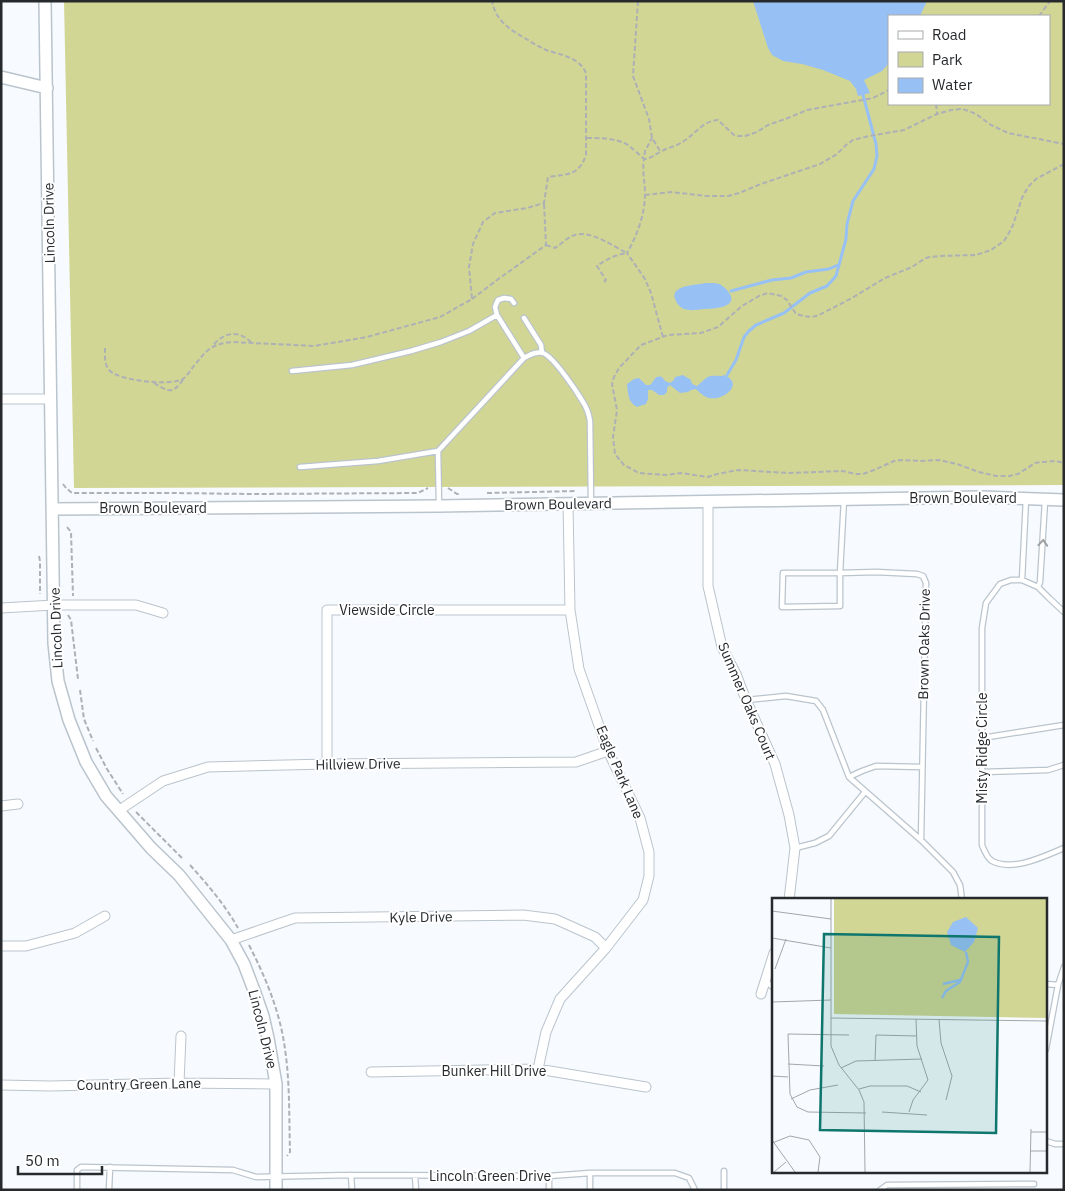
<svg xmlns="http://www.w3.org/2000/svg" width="1065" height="1191" font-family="'IBM Plex Sans',sans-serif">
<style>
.green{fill:#d2d694;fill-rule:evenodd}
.water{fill:#97c1f5}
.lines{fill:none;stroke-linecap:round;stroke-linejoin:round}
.stream{stroke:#97c1f5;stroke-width:3}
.service-casing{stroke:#bac4cd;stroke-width:7}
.minor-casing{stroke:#bac4cd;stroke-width:11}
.tertiary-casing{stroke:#bac4cd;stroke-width:14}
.path{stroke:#adb1b5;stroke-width:2;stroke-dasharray:5 2.5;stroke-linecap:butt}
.service{stroke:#fff;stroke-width:4.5}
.minor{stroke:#fff;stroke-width:9}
.tertiary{stroke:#fff;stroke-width:11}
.oneway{stroke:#9d9fa0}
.labels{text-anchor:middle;stroke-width:4;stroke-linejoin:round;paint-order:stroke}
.street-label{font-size:14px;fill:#262a2d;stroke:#fff}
.inset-river{fill:none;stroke:#97c1f5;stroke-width:2.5}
.inset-road{fill:none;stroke:#a3a7ab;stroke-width:1}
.view{fill:#0f766e;fill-opacity:0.15;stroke:#0f766e;stroke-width:2.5}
.inset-edge{fill:none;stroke:#262a2d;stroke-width:2.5}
</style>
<rect width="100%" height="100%" fill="#f7fbff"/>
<path class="green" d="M64 1H1064V485L74 488ZM889 16H1049V104H889Z"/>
<path class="water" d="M753 1H927L920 16H889V63L882 71 864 80 870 93 858 96 856 89 850 81 823 70 802 64 783 61 772 55 768 48Z
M706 283C715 283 720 282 727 290 742 307 715 309 703 309 697 310 690 311 684 309 681 308 677 304 676 301 667 285 697 285 706 283Z
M683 375 691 380 692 384 697 386C709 376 706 375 722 376L724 375C745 383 724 401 709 398 704 397 699 392 696 389L691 390 688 392 680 393 670 385 667 388V392L664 395H659L652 390H648V399L646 404 637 407C628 402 628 394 627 384L634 379 639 378 646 385H650C655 381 654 375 662 377L665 381 670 383 674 380 675 377Z"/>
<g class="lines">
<path class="stream" d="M731 291 757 284 772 280 791 278 806 272 829 269 838 265
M727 375 736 360 744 337 749 331 756 325 784 313 810 293 827 286 836 276 846 239 847 224 853 201 874 169 877 156 876 144 862 91"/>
<defs>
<path id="service" d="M497 315 495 307 498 300 504 298 511 299 514 303
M524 318 541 345 542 353
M292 371 352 365 411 351 441 342 469 331 497 315 524 358
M300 467 378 461 438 451
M844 499 840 573 876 572 917 574 923 576 926 583 921 840
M439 504 438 451 524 358C530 355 536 351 543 353 554 357 577 392 583 402 587 408 589 415 590 421L591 502
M783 573H840V606L782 607Z
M1022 580 1026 499
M1038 587 1040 582 1045 501
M1064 612 1049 598 1038 587 1022 580H1011L1000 584 986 603 982 628V845C984 850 987 858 992 861 1013 872 1045 856 1064 848
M746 700 786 696 816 701 823 710 849 777 921 840 953 872 960 885 962 900
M982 738 1064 725
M982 772 1048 770 1064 765
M849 777 862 771 876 766 922 767
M795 848 815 843 829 836 865 792
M765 981 774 988
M1046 984 1058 985
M1046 1049 1058 985 1064 967
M1046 1141 1055 1144H1064
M724 1171V1190
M590 1173V1190
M351 1175 352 1190
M415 1176 416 1190
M77 1190V1170L81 1167 233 1170 256 1177 351 1175 549 1176 590 1173H675L689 1178 695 1190
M109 1190 110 1167
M549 1190V1176
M880 1190 887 1185 1034 1184"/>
<path id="minor" d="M1 399H51
M708 501V586L722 647 736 674 746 700 775 764 789 815 795 848 789 900
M1 608 54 605H136L163 613
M327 764V610H570
M1 806 18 804
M118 811 163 781 208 767 327 764 576 762 608 751
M231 940 295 918 523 915 555 919 595 937 606 948
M1 946H26L75 933 105 916
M761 994 774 953
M538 1069 546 1032 560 999 606 948 643 900 649 876V852L640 818 608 751 579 669 570 610 568 504
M371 1072 538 1069 646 1087
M179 1083 181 1036
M1 1085 50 1086 179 1083 276 1084"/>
<path id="tertiary" d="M45 1 54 643 58 681 69 720 86 762 106 796 151 848 179 875 231 940 244 964 255 993 263 1016 268 1038 276 1084V1190
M1 77 47 88
M53 509 439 506 981 497 1064 500"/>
</defs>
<use href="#service" class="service-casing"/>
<use href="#minor" class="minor-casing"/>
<use href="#tertiary" class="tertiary-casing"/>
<path class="path" d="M638 1 633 76 649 119 652 138 660 151
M1039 16 1050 1
M936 104 937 114
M587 138C600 138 616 138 628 145 633 149 639 154 644 159L645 151 652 138
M1064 164 1036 179 1028 187 1022 198 1013 225 1010 231 1004 241 991 250 976 255 939 256 929 257 924 259 912 267 885 278 852 298 819 315 812 317 804 316 796 314 787 300 781 296 768 293 759 296 742 306 718 327 701 333 668 335 641 345 619 368 614 377 612 384 617 410 613 437 615 454 624 465 639 473 665 475 681 473 708 477 717 474 738 470 789 473 842 471 856 474H863L874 470 894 461 900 460 921 461 939 460 957 464 979 472 996 476H1009L1018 474 1035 463 1042 462 1056 461 1064 463
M645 195 671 192 707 196H728L739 193 761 184 820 164 837 154 846 145 853 140 869 136 904 130 937 114 951 110 962 109 969 111 976 114 991 125 1008 133 1064 144
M546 245 555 248C561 244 568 237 575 235 590 230 613 246 627 253
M604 282 606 280 597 266C607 259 615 255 627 253
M472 299 497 280 546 245 544 204
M663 337 651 293 645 279 627 253C637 236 645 214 645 194 645 182 642 171 644 159 651 159 655 154 662 151 669 147 678 146 684 141 696 133 703 121 718 120L734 135 738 136H745L757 132 768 125 788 118 807 110 873 98 889 90
M214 344C226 332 238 330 251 342
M105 348C105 355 104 364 109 370 119 381 170 386 183 379 187 376 190 371 193 367 207 350 210 344 233 342L314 346 367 337 440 317 472 299 469 267 473 244 483 222 495 213 527 208 544 203 548 177C567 174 579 176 586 155V73C579 57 561 55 546 50 540 47 534 44 528 40 511 30 496 22 492 1
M154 383C169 392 173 395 184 378
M63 484 66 488 72 493H173L250 494 418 493 428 488
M448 488 457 494H459
M487 493 577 491
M67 527 71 532 73 596
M39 556 40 561V594
M68 615 71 620 78 679
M80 690 84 719 93 741
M96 748 107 769 123 794
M136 812 183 859
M190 865C208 885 225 905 238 928
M249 945C266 978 280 1012 285 1049 290 1083 289 1118 290 1152L287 1156"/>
<use href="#service" class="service"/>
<use href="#minor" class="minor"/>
<use href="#tertiary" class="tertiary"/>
</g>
<defs><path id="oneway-chevron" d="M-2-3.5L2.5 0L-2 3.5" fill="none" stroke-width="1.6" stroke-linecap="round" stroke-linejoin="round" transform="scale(1.25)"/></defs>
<use class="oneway" href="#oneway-chevron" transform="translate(1043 543) rotate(-86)"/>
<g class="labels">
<g class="street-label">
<text transform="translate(49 223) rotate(-91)" y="5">Lincoln Drive</text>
<text x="963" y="503">Brown Boulevard</text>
<text transform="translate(558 504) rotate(-1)" y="5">Brown Boulevard</text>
<text x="153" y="513">Brown Boulevard</text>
<text x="387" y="615">Viewside Circle</text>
<text transform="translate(56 628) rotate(-92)" y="5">Lincoln Drive</text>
<text transform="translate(924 644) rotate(-89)" y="5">Brown Oaks Drive</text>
<text transform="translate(747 701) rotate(67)" y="5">Summer Oaks Court</text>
<text transform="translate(982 748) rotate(-90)" y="5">Misty Ridge Circle</text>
<text transform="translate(358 764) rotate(-1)" y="5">Hillview Drive</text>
<text transform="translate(620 772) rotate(67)" y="5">Eagle Park Lane</text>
<text transform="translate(421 917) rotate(-1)" y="5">Kyle Drive</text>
<text transform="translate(263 1029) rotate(76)" y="5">Lincoln Drive</text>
<text x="494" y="1076">Bunker Hill Drive</text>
<text transform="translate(139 1084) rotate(-1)" y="5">Country Green Lane</text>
<text x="490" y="1181">Lincoln Green Drive</text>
</g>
</g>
<g transform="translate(772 898)">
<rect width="275" height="275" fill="#f7fbff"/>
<path d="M62 1H275V120L62 116Z" fill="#d2d694"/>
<path d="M194 19 206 30 202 44 193 54 179 47 175 34 181 24Z" fill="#97c1f5"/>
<path class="inset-river" d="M171 86 188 82M170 100 174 93 188 84 196 64 194 54"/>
<path class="inset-road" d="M59 1V148L67 167 87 192 92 204 93 274M0 13 59 21M0 40 59 50M3 71 14 41M0 104 59 102M59 120 275 123M167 121 169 145 180 178 174 202M77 137 16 136 18 196 25 209 36 214 94 215M103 163 104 137 144 138M16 166 52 168M69 170 84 163 150 161M0 178 16 179M87 191 98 188H135L149 194M19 201 38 192 66 187M110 214 155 217M137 214 141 202 156 182 145 148 144 121M259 234H275M0 242 23 274M0 245 18 238 37 242 48 259 46 274M259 253H275M2 274 14 264M258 274 259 231"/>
<path class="view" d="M52 36 227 39 224 235 48 232Z"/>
<rect width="275" height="275" class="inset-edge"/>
</g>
<rect width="1065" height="1191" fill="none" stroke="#262a2d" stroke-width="5"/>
<rect x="888" y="15" width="162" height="90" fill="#ffffff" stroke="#a8aaab"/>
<rect x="898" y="31" width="25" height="8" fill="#ffffff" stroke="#a8aaab"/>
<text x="932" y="40" font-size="15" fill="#262a2d">Road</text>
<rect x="898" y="52" width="25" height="15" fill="#d2d694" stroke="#a8aaab"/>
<text x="932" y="65" font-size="15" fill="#262a2d">Park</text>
<rect x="898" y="78" width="25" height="15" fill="#97c1f5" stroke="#a8aaab"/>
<text x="932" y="90" font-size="15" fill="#262a2d">Water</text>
<path d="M18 1166v8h84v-8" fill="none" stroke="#262a2d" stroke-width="2.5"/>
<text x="25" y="1166" font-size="15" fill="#262a2d" stroke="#ffffff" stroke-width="4" paint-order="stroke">50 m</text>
</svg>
